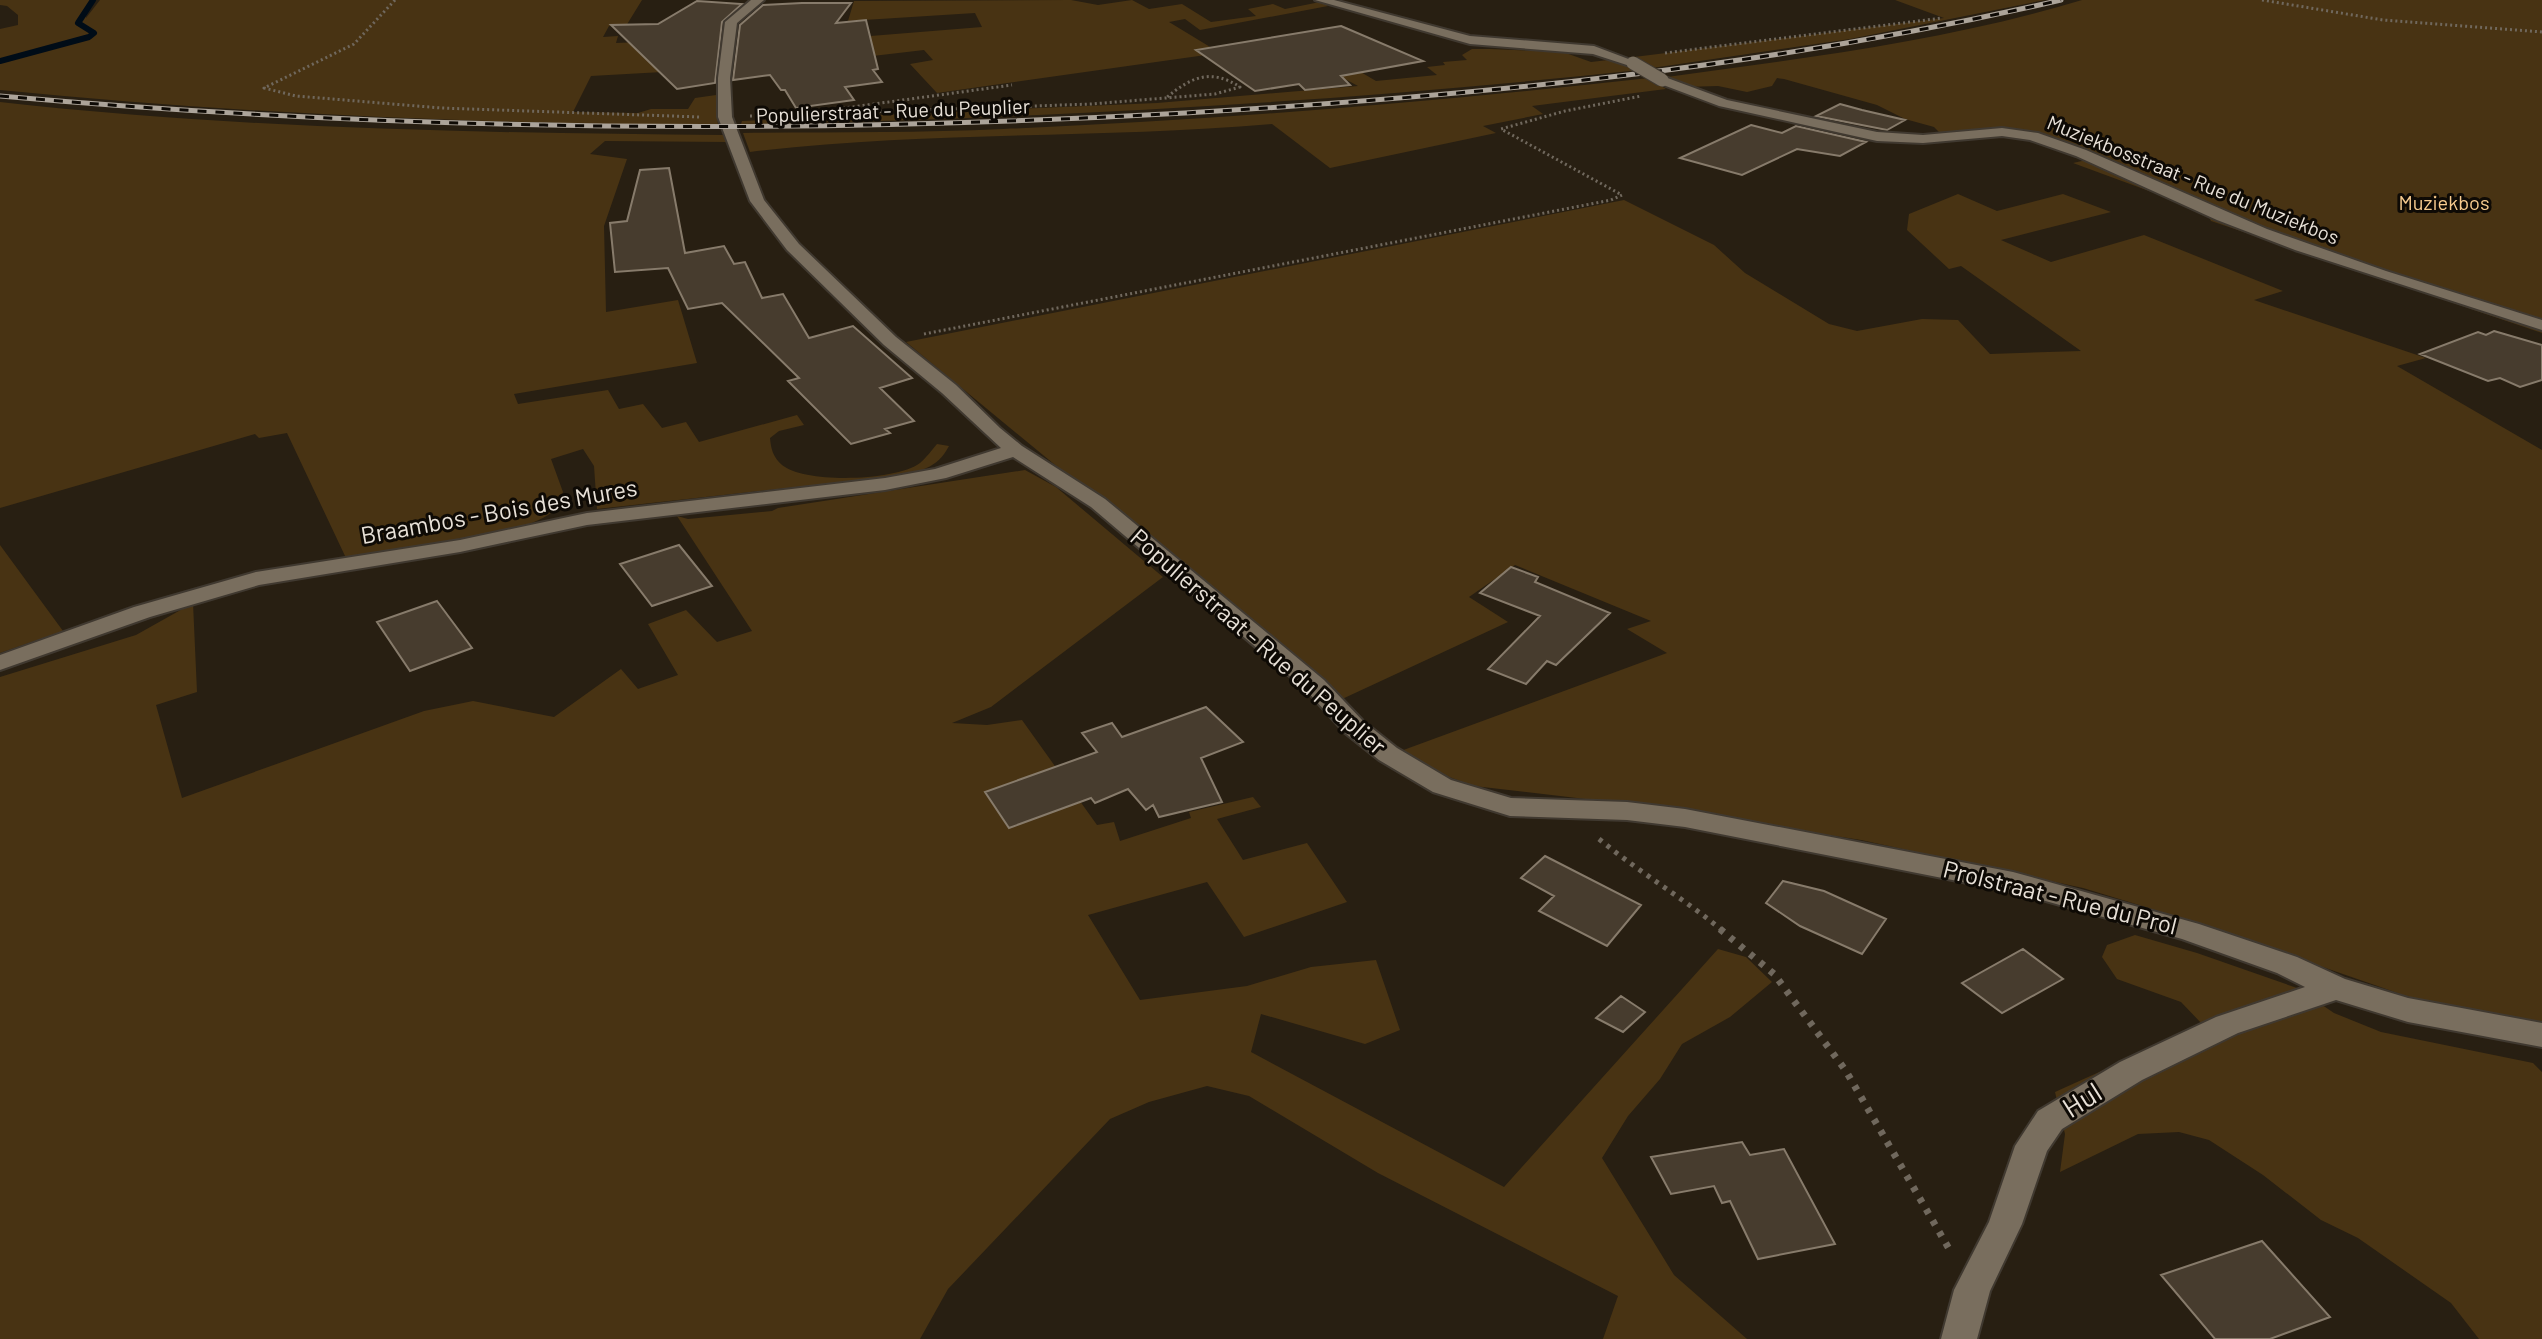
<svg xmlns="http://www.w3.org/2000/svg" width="2542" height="1339" font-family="Barlow,sans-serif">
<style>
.green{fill:#483313}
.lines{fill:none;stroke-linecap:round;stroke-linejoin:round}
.stream{stroke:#000c17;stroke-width:6}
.building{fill:#473c2e;stroke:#877b6b;stroke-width:2}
.street-casing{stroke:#403930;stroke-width:4}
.path-far2{stroke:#70685d;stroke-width:3;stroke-dasharray:2 3;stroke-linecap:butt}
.path-far1{stroke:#70685d;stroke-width:5;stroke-dasharray:4 6;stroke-linecap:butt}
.path{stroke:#70685d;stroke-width:7;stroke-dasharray:5 8;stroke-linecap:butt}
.street{fill:#796e5e;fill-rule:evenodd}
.rail-casing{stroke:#aca49a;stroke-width:5}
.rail{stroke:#0e0a05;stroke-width:3;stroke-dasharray:9;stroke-linecap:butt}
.street-bridge-casing{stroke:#403930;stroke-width:15;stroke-linecap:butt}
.street-bridge{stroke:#796e5e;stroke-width:13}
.labels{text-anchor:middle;stroke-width:6;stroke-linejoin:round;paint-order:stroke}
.far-street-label{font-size:20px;fill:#e8e1d8;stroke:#0e0a05}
.far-park-label{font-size:20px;fill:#f8cc8f;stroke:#0e0a05}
.street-label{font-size:24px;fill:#e8e1d8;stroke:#0e0a05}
.near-street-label{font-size:28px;fill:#e8e1d8;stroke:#0e0a05}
</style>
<rect width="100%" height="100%" fill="#281f12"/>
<path class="green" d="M0 0H94L87 9 86 18 100 0H642L626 26H609L603 37 618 36 616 43 664 41 675 29 722 28 716 69 591 76 573 112 638 113 651 109H688L695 98 716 95 718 126C478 123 239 114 0 90V29L18 25V15L7 6 0 5Z
M1071 0 1098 5 1132 0 1149 9 1182 4 1211 22 1256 16 1248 9 1273 4 1285 9 1320 2 1328 6 1200 30 1185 19 1169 22 1220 53 937 93 910 64 933 60 924 50 864 57 858 37 982 27 975 13 848 21 854 1Z
M1895 0H2045L1850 39 1652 68 1634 57 1944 18Z
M2082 0H2542V333L2211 221 2206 212 2073 163 2095 158 2045 135 2014 130 1943 136 1934 127 1905 119 1877 105 1784 79 1777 78 1772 86 1747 92 1718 86 1684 87 1667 77C1806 58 1947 41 2082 0Z
M1305 39 1376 81 1437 75 1427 67 1445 65 1443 62 1467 60 1462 55 1472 49H1490L1563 52 1591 62 1617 59 1639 70C1340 102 1042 119 741 124L742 121 1157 103 1358 86 1278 43Z
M1649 78 1666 89 1532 106 1543 114 1483 126 1496 133 1330 168 1272 124C1098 139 923 131 750 152L743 133C829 132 917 133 1003 129 1219 120 1435 102 1649 78Z
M0 102C240 129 483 133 724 135L728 142 605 141 590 154 627 159 604 226 606 312 678 300 697 363 514 394 518 404 608 390 619 409 643 404 662 428 686 422 699 442 797 415 804 425 779 431 770 438C771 449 773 457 782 465 805 484 896 481 920 463 926 458 932 450 937 444L949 446C937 469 920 471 896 476L597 509 594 466 583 449 551 459 563 492C560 499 557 509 551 513 515 539 394 551 346 558L287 433 259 438 255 434 0 508Z
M1958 194 1997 211 2063 194 2111 212 2001 240 2051 262 2144 235 2283 291 2254 300 2426 358 2397 366 2542 450V1022L2435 1006 2185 919 2083 888 1861 840 1619 803 1474 786 1430 770 1398 752 1667 653 1627 629 1651 621 1515 565 1469 597 1508 622 1340 700 906 342 1624 200 1714 245 1745 273 1829 324 1857 331 1922 319 1958 320 1990 354 2081 351 1961 266 1949 269 1907 230 1909 214Z
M1025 470 1056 487 1163 577 991 707 952 723 987 725 1022 720 1097 825 1114 822 1120 841 1191 818 1189 812 1253 797 1261 807 1217 819 1243 860 1307 843 1347 902 1244 937 1207 882 1088 915 1140 1000 1247 986 1311 967 1376 960 1400 1030 1365 1044 1261 1014 1251 1052 1504 1187 1718 949 1746 957 1772 982 1730 1017 1682 1044 1660 1079 1628 1116 1602 1158 1674 1275 1747 1339H1603L1618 1296 1378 1173 1249 1096 1207 1086 1149 1102 1110 1119 948 1289 920 1339H0V677L136 635 193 603 197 692 156 705 182 798 424 711 473 701 554 717 621 669 638 689 678 675 648 624 686 610 717 642 752 631 677 516 688 519 772 511 778 508Z
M0 545 63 631 0 653Z
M2135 935 2197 953 2297 988 2334 1013 2381 1032 2533 1063 2542 1072V1339H2479L2451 1303 2358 1238 2321 1220 2263 1175 2209 1140 2179 1132 2138 1134 2060 1172 2065 1134 2055 1092 2203 1025 2181 1002 2117 979 2102 957 2107 945Z"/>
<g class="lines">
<path class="stream" d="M0 61 89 37 94 33 78 23 93 0"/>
</g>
<path class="building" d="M697 1 742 4 722 22 715 83 677 89 611 25 658 24Z
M802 3H851L836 23 866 20 878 69 873 70 882 82 845 87 854 100 796 108 785 90H781L770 75 733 80 740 25 763 5Z
M1341 26 1423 61 1341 76 1350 85 1305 90 1299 84 1255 91 1196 50Z
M1840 104 1862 110 1905 120 1887 130 1816 116Z
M1751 125 1782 133 1796 126 1866 142 1840 156 1797 149 1742 175 1680 158Z
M669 168 685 253 724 246 734 264 745 262 762 298 783 294 809 338 853 326 912 378 880 388 914 421 885 429 890 433 851 444 788 381 799 378 722 303 688 309 668 268 615 272 610 223 627 221 640 170Z
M2494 331 2542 345V380L2520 387 2500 378 2488 381 2420 354 2478 332 2486 335Z
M679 545 712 586 652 606 620 564Z
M1511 567 1538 577 1535 582 1610 613 1556 665 1547 661 1526 684 1488 669 1540 616 1480 593Z
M437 601 472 648 410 671 377 622Z
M1206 707 1243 742 1201 758 1222 802 1159 817 1153 805 1146 810 1128 789 1095 803 1091 798 1009 828 985 792 1097 752 1082 733 1112 723 1122 737Z
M1545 856 1641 905 1607 946 1539 911 1554 896 1521 878Z
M1783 881 1824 891 1886 919 1862 954 1800 926 1766 903Z
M2023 949 2063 979 2002 1013 1962 983Z
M1621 996 1645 1012 1623 1032 1596 1018Z
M1742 1142 1750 1155 1784 1149 1835 1244 1758 1259 1730 1201 1722 1203 1714 1186 1671 1194 1651 1157Z
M2262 1241 2330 1317 2270 1339H2215L2161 1275Z"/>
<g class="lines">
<defs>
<path id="street" d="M751 0H764L737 23 730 78 732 117 764 200 799 244 896 337 956 385 1000 428 1022 446 1105 499 1324 680 1363 721 1397 748 1451 780 1511 798 1627 802 1685 809 2013 872 2199 924 2297 957 2345 979 2408 998 2542 1023V1047L2408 1022 2336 1000 2238 1033 2142 1080 2062 1129 2047 1151 2022 1224 1990 1291 1977 1339H1941L1954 1290 1989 1222 2015 1146 2038 1111 2120 1062 2216 1017 2305 987 2277 973 2182 939 2013 892 1685 827 1627 820 1510 816 1433 792 1379 760 1345 733 1306 690 1091 507 1013 457 946 478 885 490 587 525 460 552 259 585 150 617 0 670V655L134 607 256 572 460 540 587 513 885 478 935 469 1001 448 942 393 884 345 787 250 750 201 718 117V78L725 22Z
M1315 0H1334L1470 36 1594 46 1639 63 1633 67 1593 54 1470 44Z
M1662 76 1727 100 1877 132 1923 135 2002 128 2038 133 2086 150 2267 229 2386 271 2542 320V330L2295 250 2217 220 2076 156 2030 140 2002 136 1923 143 1877 141 1719 106 1658 83 1656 80Z"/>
</defs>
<use href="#street" class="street-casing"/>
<path class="path-far2" d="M395 0 354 44 264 88 296 96 441 108 700 117
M2262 0 2383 20 2542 32
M1665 53 1942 18
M823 111 1012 85
M750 116 1091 104 1215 94 1240 87C1211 68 1191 77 1166 98
M924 334 1611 200 1622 195 1501 129 1565 111 1641 96"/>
<path class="path-far1" d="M1599 839C1639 872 1683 898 1723 931"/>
<path class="path" d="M1720 929 1774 974 1846 1071 1952 1254"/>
<use href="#street" class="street"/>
<defs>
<path id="rail" d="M0 96C396 131 788 135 1185 113 1480 96 1772 67 2061 0"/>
</defs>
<use href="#rail" class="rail-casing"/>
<use href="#rail" class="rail"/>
<defs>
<path id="street-bridge" d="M1633 63 1662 80"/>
</defs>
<use href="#street-bridge" class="street-bridge-casing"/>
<use href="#street-bridge" class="street-bridge"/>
</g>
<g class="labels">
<g class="far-street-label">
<text transform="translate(893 111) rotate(-2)" y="7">Populierstraat - Rue du Peuplier</text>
<text transform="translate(2193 180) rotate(22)" y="7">Muziekbosstraat - Rue du Muziekbos</text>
</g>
<g class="far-park-label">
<text x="2444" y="210">Muziekbos</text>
</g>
<g class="street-label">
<text transform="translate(499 512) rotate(-10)" y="8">Braambos - Bois des Mures</text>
<text transform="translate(1258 642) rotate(41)" y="8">Populierstraat - Rue du Peuplier</text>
<text transform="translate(2060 898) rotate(14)" y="8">Prolstraat - Rue du Prol</text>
</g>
<g class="near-street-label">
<text transform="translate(2082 1100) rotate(-32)" y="10">Hul</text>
</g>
</g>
</svg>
